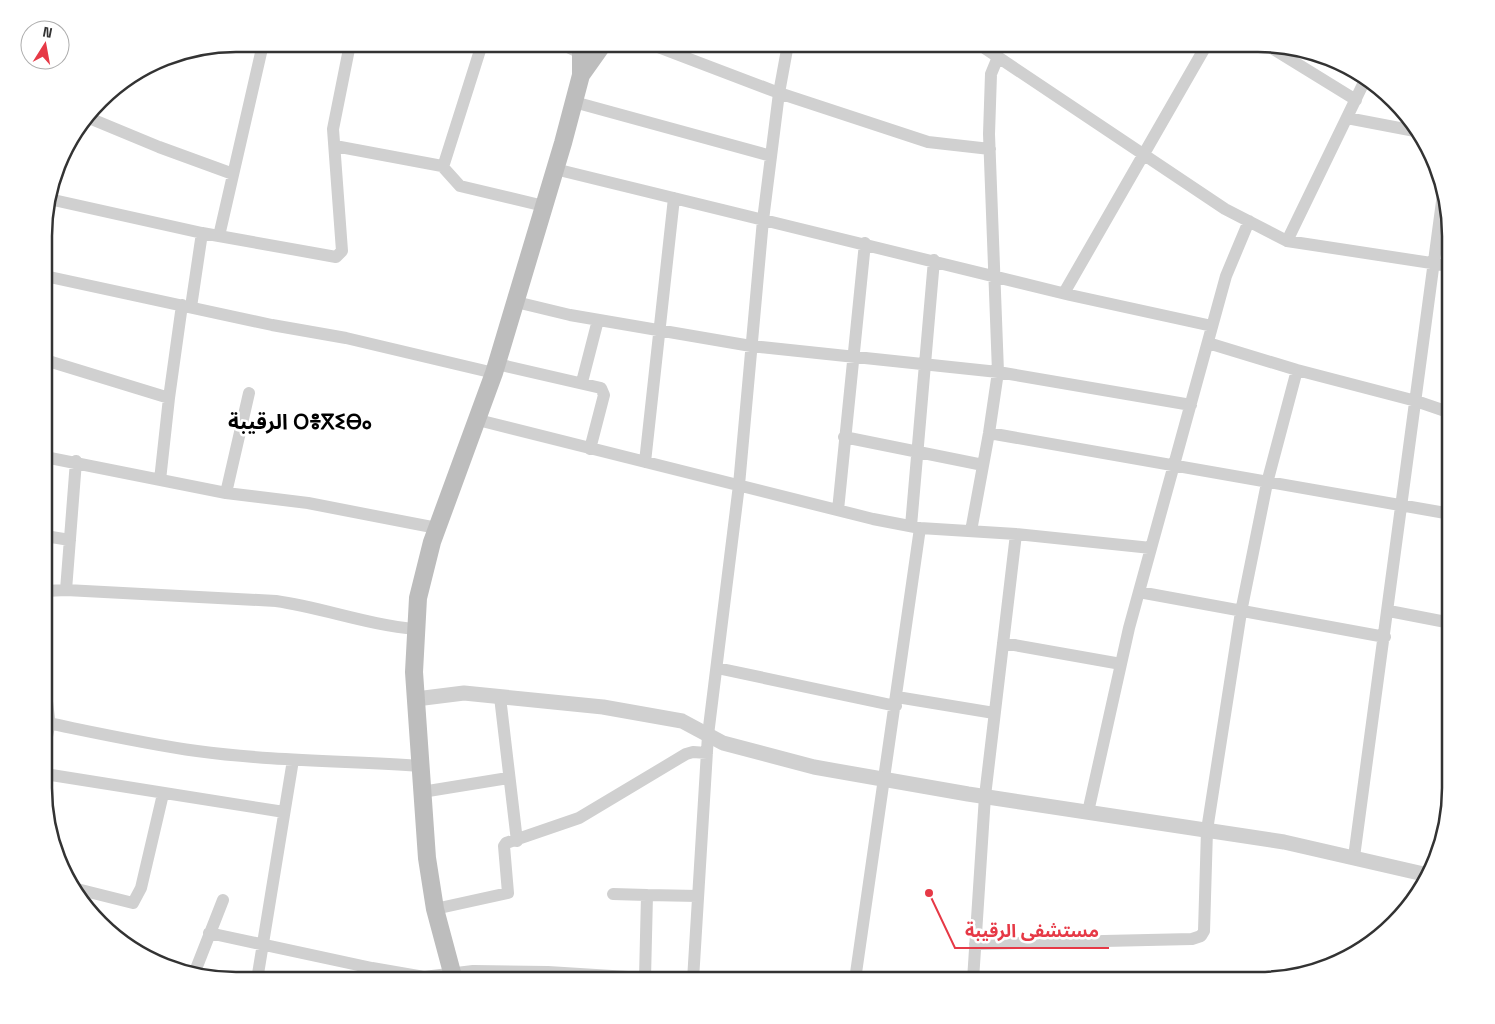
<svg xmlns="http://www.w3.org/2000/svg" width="1495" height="1024" font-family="'Space Grotesk','Noto Sans Arabic','Noto Sans Tifinagh',sans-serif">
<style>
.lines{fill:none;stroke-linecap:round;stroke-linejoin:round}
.minor{stroke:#d0d0d0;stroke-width:12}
.tertiary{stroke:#d0d0d0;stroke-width:15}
.secondary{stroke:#bdbdbd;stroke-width:18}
.labels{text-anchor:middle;stroke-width:5;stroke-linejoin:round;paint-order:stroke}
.district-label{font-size:21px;font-weight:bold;fill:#000;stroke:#fff}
.rim{fill:none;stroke:#333;stroke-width:2.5}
.leader{fill:none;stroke:#e63946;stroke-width:2}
.callout-dot{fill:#e63946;stroke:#fff;stroke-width:2}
.callout-label{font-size:18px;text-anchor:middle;font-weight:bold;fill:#e63946;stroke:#fff;stroke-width:5;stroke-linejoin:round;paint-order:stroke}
</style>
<rect width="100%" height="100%" fill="#fff"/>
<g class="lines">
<path class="minor" d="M650 44 779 93 928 142 990 149
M1265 44 1356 100
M980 45 1225 209 1287 241 1451 266
M574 102 771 156
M89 118 159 147 233 174
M1347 118 1415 131
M335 146 442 166 460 186 544 206
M443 167 482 44
M555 169 1070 295 1212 326
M49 199 202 233 336 257 342 251 333 129 350 44
M219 236 263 44
M1287 241 1366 78
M45 276 272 325 346 338 494 373
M1064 293 1207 44
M516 302 570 315 751 346 998 372 1191 405
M191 307 202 233
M1208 343 1297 370 1416 401 1451 413
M45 360 169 398 182 305
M497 364 601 388 604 395 590 449
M582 382 598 320
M478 420 873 519 920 528 1016 534 1151 548
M989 433 1451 514
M844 437 983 465
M45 457 226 493 308 503 437 528
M645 462 674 198
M160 480 169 398
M226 493 249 393
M838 510 865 243
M911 526 934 260
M971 531 989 433 998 372 989 134 991 74 998 57
M45 536 70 540
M66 590 76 461
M45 591 66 590 276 601C324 608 368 625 416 629
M1139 592 1385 637
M1389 611 1451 623
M1003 643 1121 664
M717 668 896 706
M500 697 517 841
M897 697 994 713
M48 723C97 733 147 744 197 751 271 761 346 761 420 766
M45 774 284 812
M422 792 508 778
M1088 812 1129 628 1226 276 1249 221
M1354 857 1443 194
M73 888 133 903 141 888 163 794
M613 894 647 895
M435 909 508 893 504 846 506 843 579 818 686 754 693 752 707 753
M209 933 372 968 424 977 473 971 548 972 676 980
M975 944 1192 939 1201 936 1204 931 1207 830 1241 612 1267 483 1297 370
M194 974 223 900
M645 978 647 895 698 896
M257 980 293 760
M693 980 708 735 739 485 763 220 779 93 788 44
M855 980 920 528
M973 980 985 796 1016 534"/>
<path class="tertiary" d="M565 44 592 57
M45 697 48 723 45 739
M416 699 464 693 603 707 682 721 723 743 814 767 968 794 1284 842 1428 875"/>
<path class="secondary" d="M959 44H991
M581 75 603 44
M454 980 435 909 427 858 414 672 418 598 432 542 494 373 563 143 581 75V52L585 44"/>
</g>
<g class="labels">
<g class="district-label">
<text x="300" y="429">الرقيبة ⵔⴻⴳⵉⴱⴰ</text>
</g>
</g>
<path d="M0 0H1495V1024H0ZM236 52H1258A184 184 0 0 1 1442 236V788A184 184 0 0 1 1258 972H236A184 184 0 0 1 52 788V236A184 184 0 0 1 236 52Z" fill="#fff" fill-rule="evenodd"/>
<path class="rim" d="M236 52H1258A184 184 0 0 1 1442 236V788A184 184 0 0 1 1258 972H236A184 184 0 0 1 52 788V236A184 184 0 0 1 236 52Z"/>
<path class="leader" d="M929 893L955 948H1109"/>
<circle class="callout-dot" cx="929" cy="893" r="5"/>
<g class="callout-label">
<text x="1032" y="937">مستشفى الرقيبة</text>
</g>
<g transform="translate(45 45) rotate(11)"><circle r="24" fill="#ffffff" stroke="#adadad"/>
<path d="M0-4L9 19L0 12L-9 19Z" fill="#e63946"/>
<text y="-8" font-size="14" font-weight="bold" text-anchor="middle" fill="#333333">N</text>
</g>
</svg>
